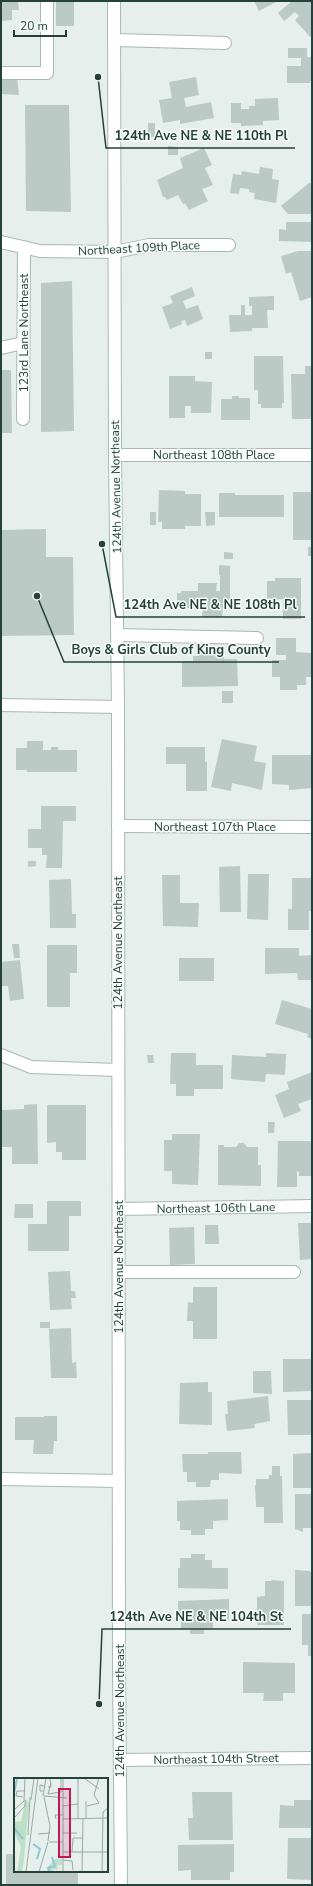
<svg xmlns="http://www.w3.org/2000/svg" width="313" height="1886" font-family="'Nunito Sans',sans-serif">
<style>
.building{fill:#bbcac4}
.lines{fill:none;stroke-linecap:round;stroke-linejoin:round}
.street-casing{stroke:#a8b8b2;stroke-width:14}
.secondary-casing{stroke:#a4bbb3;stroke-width:14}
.street{stroke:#fff;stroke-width:12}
.secondary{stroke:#fff;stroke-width:12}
.labels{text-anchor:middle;stroke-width:3;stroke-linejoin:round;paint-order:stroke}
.street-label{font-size:12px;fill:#24423a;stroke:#f7fbf9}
.inset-river{fill:none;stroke:#8ec9d4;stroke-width:2}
.inset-road{fill:none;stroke:#98aaa4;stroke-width:1}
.view{fill:#c2185b;fill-opacity:0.15;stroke:#c2185b;stroke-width:2}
.inset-edge{fill:none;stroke:#24423a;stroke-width:2}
.leader{fill:none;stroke:#24423a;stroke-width:1.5}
.callout-dot{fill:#24423a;stroke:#f7fbf9;stroke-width:1.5}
.callout-label{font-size:13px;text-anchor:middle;font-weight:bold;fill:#24423a;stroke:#f7fbf9;stroke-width:3;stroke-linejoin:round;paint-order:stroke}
</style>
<rect width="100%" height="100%" fill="#e6efeb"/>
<path class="building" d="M1 1H18L19 10H12V20L1 21Z
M56 1H74V26H56Z
M254 1H278L259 11Z
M292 1H312V35L310 37 295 20 299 16 295 12 284 21 278 13Z
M288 48H307V57H312V81H310V83H287V66H301V58H288Z
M1 77H17L19 95 1 94Z
M196 77 199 95 184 98 186 107 211 102 214 118 180 124V120L163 123 159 100 172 98 169 82Z
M278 98 279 120 263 121V125L241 126V123H231V103H241V109H249V106H255V99Z
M25 105H69L71 212 26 211Z
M148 123H155V137H148Z
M168 146 178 147V155H168Z
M204 148 212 165 205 168 213 185 202 189 208 201 189 210 185 203 183 204 178 195 167 200 165 197H163L157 180 183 168 180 158Z
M260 167 273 169 272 179 279 180 276 203 254 199 255 193 249 192V189L240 188 239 194 230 193 233 174 241 175 242 171 259 174Z
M309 183H312V214H288L281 206Z
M286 222H312V242L279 241V229L286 230Z
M298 251H311L312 255V297L300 301 291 272 286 274 281 256Z
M72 281 74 431 41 432V283Z
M192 287 195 296 183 301 186 309 198 305 203 319 187 326 185 320 181 321 182 324 170 329 162 307 173 303 170 296Z
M274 296V310H267L268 328H252V331L230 332 229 315H241V305H245V315H252V306H249V297Z
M205 352H212V359H205Z
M254 356H283L284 403H282V408H261V404H258V390H254Z
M305 366H312V419H292L291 374H305Z
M1 370H11L12 433H1Z
M169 376H195V381L212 382 211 413H191V406H185V418H169Z
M232 396H239V398H250V420H221V399H232Z
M159 490 185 491V494H201V526H185V529H162V522H158Z
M293 492H312V540H293Z
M219 493H235V495H284V517H219Z
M150 512H156V525H150Z
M205 512H215V525L206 526Z
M46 529V557H73L74 635 1 636V530Z
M308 547H312V556H308Z
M224 552 233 553V559H224Z
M219 565 230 566V575H219Z
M220 575H230V606H223L222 617H202L203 608H181V605H177V593H181V591H198V583H217L216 591H220Z
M275 578H301V619H283V599L267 600V581H275Z
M276 638H296V652L312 653V688H311V677H306V685H297V690H280V677H272V660H286V655H276Z
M224 652V659H237L238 686 182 687V661H193V656H197V653Z
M222 691H233V703H222Z
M222 739 257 746 254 761 266 763 262 790 232 783 231 791 211 787Z
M27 741H43V750H51V747H58V750H77V772H27V770H16V748H27Z
M166 747H205V762H207V791H186V764H166Z
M272 755H312V788L289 790V785L272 784Z
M41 806H76V821H63L62 868H46L47 855H42V848H28V829H41Z
M28 861H36V866L28 867Z
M240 866 241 912H220L219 867Z
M248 874H269L268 920 247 919Z
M162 875H180V903H199L198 927 163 926Z
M292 878H312V911H309V930H288V909H292Z
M71 879 72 914H76V928H50L49 880Z
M12 944H19L20 958H14Z
M47 945H77V973H70V1007H47Z
M265 948H299V956L312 955V980H298L297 973 265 974Z
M179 958H214V981H179Z
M20 960 24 999 10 1001 8 986H1V962Z
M282 1000 312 1009V1039L307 1037 308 1034 275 1024Z
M171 1053H196V1065H223V1089H194V1096H176V1084H170Z
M266 1053 286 1054 285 1075 266 1074 265 1082 231 1079 232 1055 266 1057Z
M147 1055H153L154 1063H148Z
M312 1072V1099L298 1104 301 1111 284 1118 275 1095 289 1089 287 1082Z
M37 1104 38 1164H12V1147H2V1110L24 1109V1105Z
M47 1105H86V1160H62V1152H56V1142L47 1143Z
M268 1122H275L274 1133H268Z
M172 1134H200L198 1185 172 1184V1171H164V1140H172Z
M278 1141H311V1176H299V1172L297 1171V1187H277Z
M239 1143H244L247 1147H258V1165H261V1186L218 1185V1145H224V1147H236Z
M47 1201H81V1216H69V1251H28V1224H47Z
M15 1204H33V1218H14Z
M298 1223H312V1259L300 1260Z
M205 1225H218L219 1244H205Z
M194 1227 195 1264 170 1265 169 1228Z
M70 1271 71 1291H75L76 1298H71L72 1309 50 1310 48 1272Z
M193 1287H217V1339H193V1321H187L188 1302 193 1303Z
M40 1322H50V1328H40Z
M71 1328 72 1363 76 1362 77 1378H51L49 1329Z
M283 1359H312V1391L283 1392Z
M253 1371H271L272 1394 253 1393Z
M208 1382V1392H212V1425L179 1424 180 1383Z
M268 1396 270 1421 254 1424 255 1428 227 1431 225 1414H228L227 1401Z
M287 1400H312V1435H288Z
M44 1416H57V1441H54L53 1454H33L34 1440H15V1417H44Z
M208 1452H241L242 1474 219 1473V1480H211L210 1487H196V1482H187V1472H183L182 1454H208Z
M312 1453V1488H293V1454Z
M272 1466H280V1476H282L283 1523H264V1507H256L255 1485H256V1479H269V1475H272Z
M295 1494H312V1528H303V1532L295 1529Z
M228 1499V1520L213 1521V1529H205V1535H191V1530H180V1521H177V1501Z
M191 1554H205V1560H212V1568H228V1589L178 1588V1568H180V1558H191Z
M295 1570 310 1571V1572H312V1606H295Z
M271 1580 284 1581V1625H257V1597L265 1596V1581H272Z
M229 1599V1620H213V1628L204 1629V1634H190V1629H181V1619H178V1601Z
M302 1614H312V1656H308V1645H302Z
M243 1662 295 1663V1693H283V1701H263L264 1693H243Z
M192 1792H232L233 1840H189L188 1818H193Z
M294 1800H312V1828H279L280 1805 294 1806Z
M288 1838H312V1880L287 1879Z
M234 1844V1872H230V1880H191V1870L178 1871V1845Z
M6 1854H15V1871H78V1885H6Z"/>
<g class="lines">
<defs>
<path id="street" d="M115 40 225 43
M1 73H47V1
M1 242 40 251 115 252 149 245H229
M1 348 23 343
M23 419 24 247
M115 455H312
M118 635 257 638
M1 705 118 707
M118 826 312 827
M1 1055 31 1067 118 1070
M119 1209 312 1206
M119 1272H294
M1 1479 119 1481
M120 1760 312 1758"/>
<path id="secondary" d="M114 1 115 455 118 707 119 1668 121 1885"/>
</defs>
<use href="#street" class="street-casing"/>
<use href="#secondary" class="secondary-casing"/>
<use href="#street" class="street"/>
<use href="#secondary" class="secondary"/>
</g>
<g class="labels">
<g class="street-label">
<text transform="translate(139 248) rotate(-3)" y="4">Northeast 109th Place</text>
<text transform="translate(24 333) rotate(-90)" y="4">123rd Lane Northeast</text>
<text x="214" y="459">Northeast 108th Place</text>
<text transform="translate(116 487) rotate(-91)" y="4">124th Avenue Northeast</text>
<text x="215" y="831">Northeast 107th Place</text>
<text transform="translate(118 943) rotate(-90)" y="4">124th Avenue Northeast</text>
<text transform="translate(216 1208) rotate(-1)" y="4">Northeast 106th Lane</text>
<text transform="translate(119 1267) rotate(-90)" y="4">124th Avenue Northeast</text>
<text transform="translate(120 1711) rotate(-90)" y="4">124th Avenue Northeast</text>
<text transform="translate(216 1759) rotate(-1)" y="4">Northeast 104th Street</text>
</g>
</g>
<g transform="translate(14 1778)">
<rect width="94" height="94" fill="#e6efeb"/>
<path d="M12 21 15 25 10 81 8 94H3L7 69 0 54V44L7 43ZM48 80V87H43L44 92 38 91 41 94H33V90L41 81Z" fill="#bfe0c8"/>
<path class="inset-river" d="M0 15 3 1M0 50 9 61M19 66 26 71 23 81M36 94 34 90 41 88 38 79"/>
<path class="inset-road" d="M49 0V94M70 0 85 11M94 2V22M37 5 34 16 47 14V0M34 9H37L36 0M29 13H26V7L30 8M29 18 32 0M30 18 53 20M9 19 2 18 3 13H11M30 19 36 48 34 63M17 22 20 0M49 28 64 26M73 28 85 25 80 17 85 0M0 32 10 23 11 0M0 40 11 28V22M42 41 41 37H49M49 41 94 40M64 41V0M72 41V23M49 55H63M24 56 36 55M14 57 16 19M35 64H49M49 74H94M58 74 59 60H69M49 82 58 83 59 92M12 94 24 0M25 94 34 64M68 94 69 41M88 94 89 34 94 30"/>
<path class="view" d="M45 11H56V79H45Z"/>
<rect width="94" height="94" class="inset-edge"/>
</g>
<path class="leader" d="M98 77L106 148H295M102 544L116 617H305M37 596L64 662H279M99 1704L102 1629H291"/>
<g class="callout-dot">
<circle cx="98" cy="77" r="4"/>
<circle cx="102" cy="544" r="4"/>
<circle cx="37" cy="596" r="4"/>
<circle cx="99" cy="1704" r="4"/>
</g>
<g class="callout-label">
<text x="201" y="140">124th Ave NE &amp; NE 110th Pl</text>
<text x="210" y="609">124th Ave NE &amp; NE 108th Pl</text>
<text x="171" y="654">Boys &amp; Girls Club of King County</text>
<text x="196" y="1621">124th Ave NE &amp; NE 104th St</text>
</g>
<rect width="313" height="1886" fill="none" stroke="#24423a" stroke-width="4"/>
<path d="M14 30v6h52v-6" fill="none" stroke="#24423a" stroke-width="2"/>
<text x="20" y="30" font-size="12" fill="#24423a" stroke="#f7fbf9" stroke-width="3" paint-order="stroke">20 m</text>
</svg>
